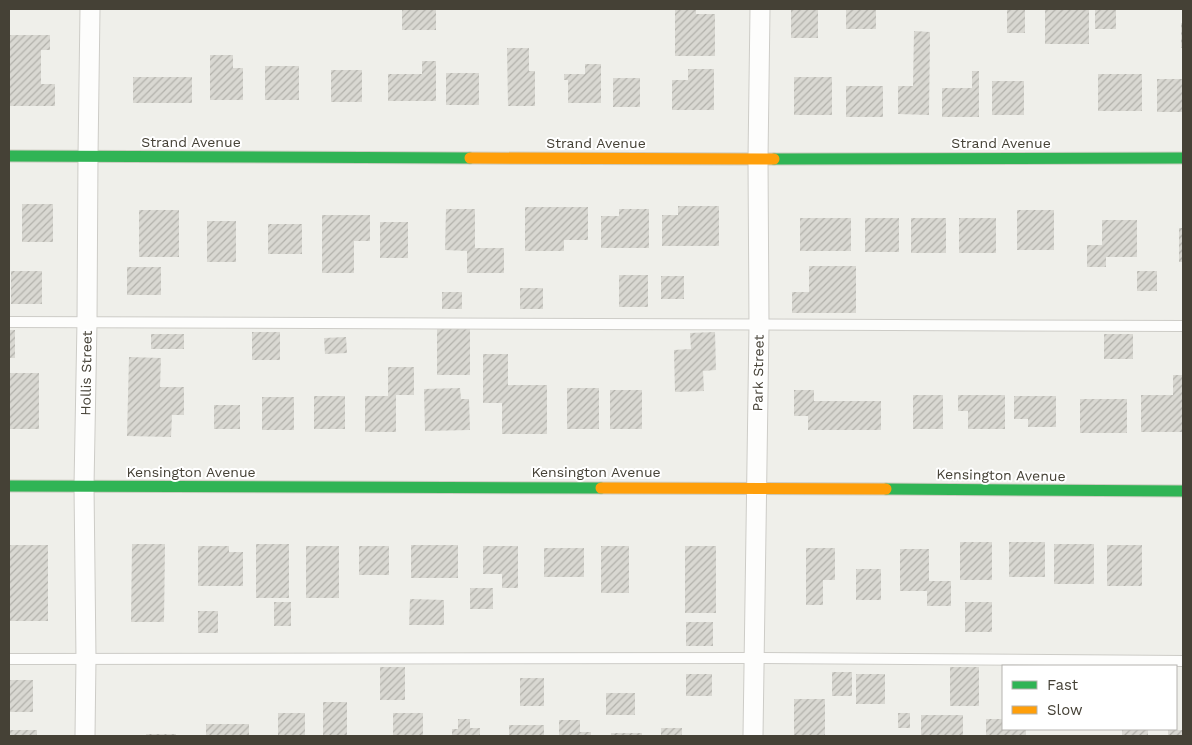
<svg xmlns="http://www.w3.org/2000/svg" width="1192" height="745" font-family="'Work Sans',sans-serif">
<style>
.building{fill:url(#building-hatch)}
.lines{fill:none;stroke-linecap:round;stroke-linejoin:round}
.lane-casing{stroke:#cdccc7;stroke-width:12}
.street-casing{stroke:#cdccc7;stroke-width:21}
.fast-casing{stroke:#ceccc1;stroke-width:13}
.slow-casing{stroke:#ceccc1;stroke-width:13}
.lane{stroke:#fdfdfc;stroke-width:10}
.street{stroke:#fdfdfc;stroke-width:19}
.fast{stroke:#30b455;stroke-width:11}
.slow{stroke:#ff9f0a;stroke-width:11}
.labels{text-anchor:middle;stroke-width:4;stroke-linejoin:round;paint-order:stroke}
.street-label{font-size:14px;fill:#454136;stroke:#fff}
</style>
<defs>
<pattern id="building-hatch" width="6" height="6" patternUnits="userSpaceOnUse" patternTransform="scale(1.25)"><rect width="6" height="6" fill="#d9d8d2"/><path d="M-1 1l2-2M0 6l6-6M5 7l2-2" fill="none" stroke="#b2b1ab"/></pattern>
</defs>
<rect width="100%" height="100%" fill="#efefea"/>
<path class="building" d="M402 9H436V30H402Z
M675 9H696V14H715V56H675Z
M791 9H818V38H791Z
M846 9H876V29H846Z
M1007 9H1025V33H1007Z
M1045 9H1089V44H1045Z
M1095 9H1116V29H1095Z
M1181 23H1183V48H1181Z
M914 31 930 32 929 115 898 114V86H913Z
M9 35H50V50H41V84H55V106H9Z
M507 48H529V71H535V106H508Z
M210 55H233V68H243V100H210Z
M422 61H436V101H388V74H422Z
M585 64H601V103H568V80H564V74H585Z
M265 66H299V100H265Z
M688 69H714V110H672V80H688Z
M331 70H362V102H331Z
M972 71H979V117H942V88H972Z
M446 73H479V105H446Z
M1098 74H1142V111H1098Z
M133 77H192V103H133Z
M794 77H832V115H794Z
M613 78H640V107H613Z
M1157 79H1183V112H1157Z
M992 81H1024V115H992Z
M846 86H883V117H846Z
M22 204H53V242H22Z
M678 206H719V246H662V215H678Z
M525 207H588V240H564V251H525Z
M446 209H475V248H504V273H467V251L445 250Z
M619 209H649V248H601V216H619Z
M139 210H179V257H139Z
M1017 210H1054V250H1017Z
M322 215H370V241H354V273H322Z
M800 218H851V251H800Z
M865 218H899V252H865Z
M911 218H946V253H911Z
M959 218H996V253H959Z
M1102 220H1137V257H1106V267H1087V245H1102Z
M207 221H236V262H207Z
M380 222H408V258H380Z
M268 224H302V254H268Z
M1179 228H1183V262H1179Z
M809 266H856V313H792V292H809Z
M127 267H161V295H127Z
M11 271H42V304H11Z
M1137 271H1157V291H1137Z
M619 275H648V307H619Z
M661 276H684V299H661Z
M520 288H543V309H520Z
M442 292H462V309H442Z
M437 329H470V375H437Z
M9 330H15V358H9Z
M252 332H280V360H252Z
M715 332 716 370 703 371 704 391 675 392 674 350 691 349 690 333Z
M151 334H184V349H151Z
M1104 334H1133V359H1104Z
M346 337 347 353 325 354 324 338Z
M483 354H508V385H547V434H502V403H483Z
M129 357 161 358 160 387H184V415H172L171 437 127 436Z
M388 367H414V395H396V432H365V396H388Z
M9 373H39V429H9Z
M1173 375H1183V432H1141V395H1173Z
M460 388 461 399H469L470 430 425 431 424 389Z
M567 388H599V429H567Z
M610 390H642V429H610Z
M794 390H814V401H881V430H808V416H794Z
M913 395H943V429H913Z
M958 395H1005V429H968V411H958Z
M314 396H345V429H314Z
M1014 396H1056V427H1028V419H1014Z
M262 397H294V430H262Z
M1080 399H1127V433H1080Z
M214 405H240V429H214Z
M960 542H992V580H960Z
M1009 542H1045V577H1009Z
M132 544H165L164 622H131Z
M256 544H289V598H256Z
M1054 544H1094V584H1054Z
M9 545H48V621H9Z
M411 545H458V578H411Z
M1107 545H1142V586H1107Z
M198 546H229V552H243V586H198Z
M306 546H339V598H306Z
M359 546H389V575H359Z
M483 546H518V588H502V574H483Z
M601 546H629V593H601Z
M685 546H716V613H685Z
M544 548H584V577H544Z
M806 548H835V580H823V605H806Z
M900 549H929V581H951V606H927V591H900Z
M856 569H881V600H856Z
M470 588H493V609H470Z
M410 599 444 600V625H409Z
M274 602H291V626H274Z
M965 602H992V632H965Z
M198 611H218V633H198Z
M686 622H713V646H686Z
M380 667H405V700H380Z
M950 667H979V706H950Z
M832 672H852V696H832Z
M686 674H712V696H686Z
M856 674H885V704H856Z
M520 678H544V706H520Z
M9 680H33V712H9Z
M606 693H635V715H606Z
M794 699H825V736H794Z
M323 702H347V736H323Z
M278 713H305V736H278Z
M393 713H423V736H393Z
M898 713H910V728H898Z
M921 715H963V736H921Z
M458 719H470V728H480V736H452V729H458Z
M986 719H1003V729H1026V736H986Z
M559 720H580V732H591V736H559Z
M206 724H249V736H206Z
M509 725H544V736H509Z
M661 728H682V736H661Z
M1122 729H1148V736H1122Z
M9 730H37V736H9Z
M1168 730H1183V736H1168Z
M611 733H642V736H611Z
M146 734H176V736H146Z"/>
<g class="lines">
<defs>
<path id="lane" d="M9 322 1183 326
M9 659 753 658 1183 661"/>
<path id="street" d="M85 736 86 658 84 486 87 322 88 156 90 9
M753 736 759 325 758 159 760 9"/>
<path id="fast" d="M9 156 470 158
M774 159 1183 158
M9 486 601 488
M886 489 1183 491"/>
<path id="slow" d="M470 158 774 159
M601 488 886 489"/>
</defs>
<use href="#lane" class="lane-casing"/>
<use href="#street" class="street-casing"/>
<use href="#fast" class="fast-casing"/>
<use href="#slow" class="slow-casing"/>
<use href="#lane" class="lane"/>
<use href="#street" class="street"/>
<use href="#fast" class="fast"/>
<use href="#slow" class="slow"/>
</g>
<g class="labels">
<g class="street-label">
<text x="191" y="147">Strand Avenue</text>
<text x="596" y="148">Strand Avenue</text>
<text x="1001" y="148">Strand Avenue</text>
<text transform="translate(86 373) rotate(-89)" y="5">Hollis Street</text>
<text transform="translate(758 373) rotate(-89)" y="5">Park Street</text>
<text x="191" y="477">Kensington Avenue</text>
<text x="596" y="477">Kensington Avenue</text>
<text transform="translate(1001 475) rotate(1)" y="5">Kensington Avenue</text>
</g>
</g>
<rect width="1192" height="745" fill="none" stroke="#454136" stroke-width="20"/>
<rect x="1002" y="665" width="175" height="65" fill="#ffffff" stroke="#b5b3af"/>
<rect x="1012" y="681" width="25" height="8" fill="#30b455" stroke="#b5b3af"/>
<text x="1047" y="690" font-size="15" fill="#454136">Fast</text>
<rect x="1012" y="706" width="25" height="8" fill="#ff9f0a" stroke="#b5b3af"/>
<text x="1047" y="715" font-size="15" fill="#454136">Slow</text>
</svg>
